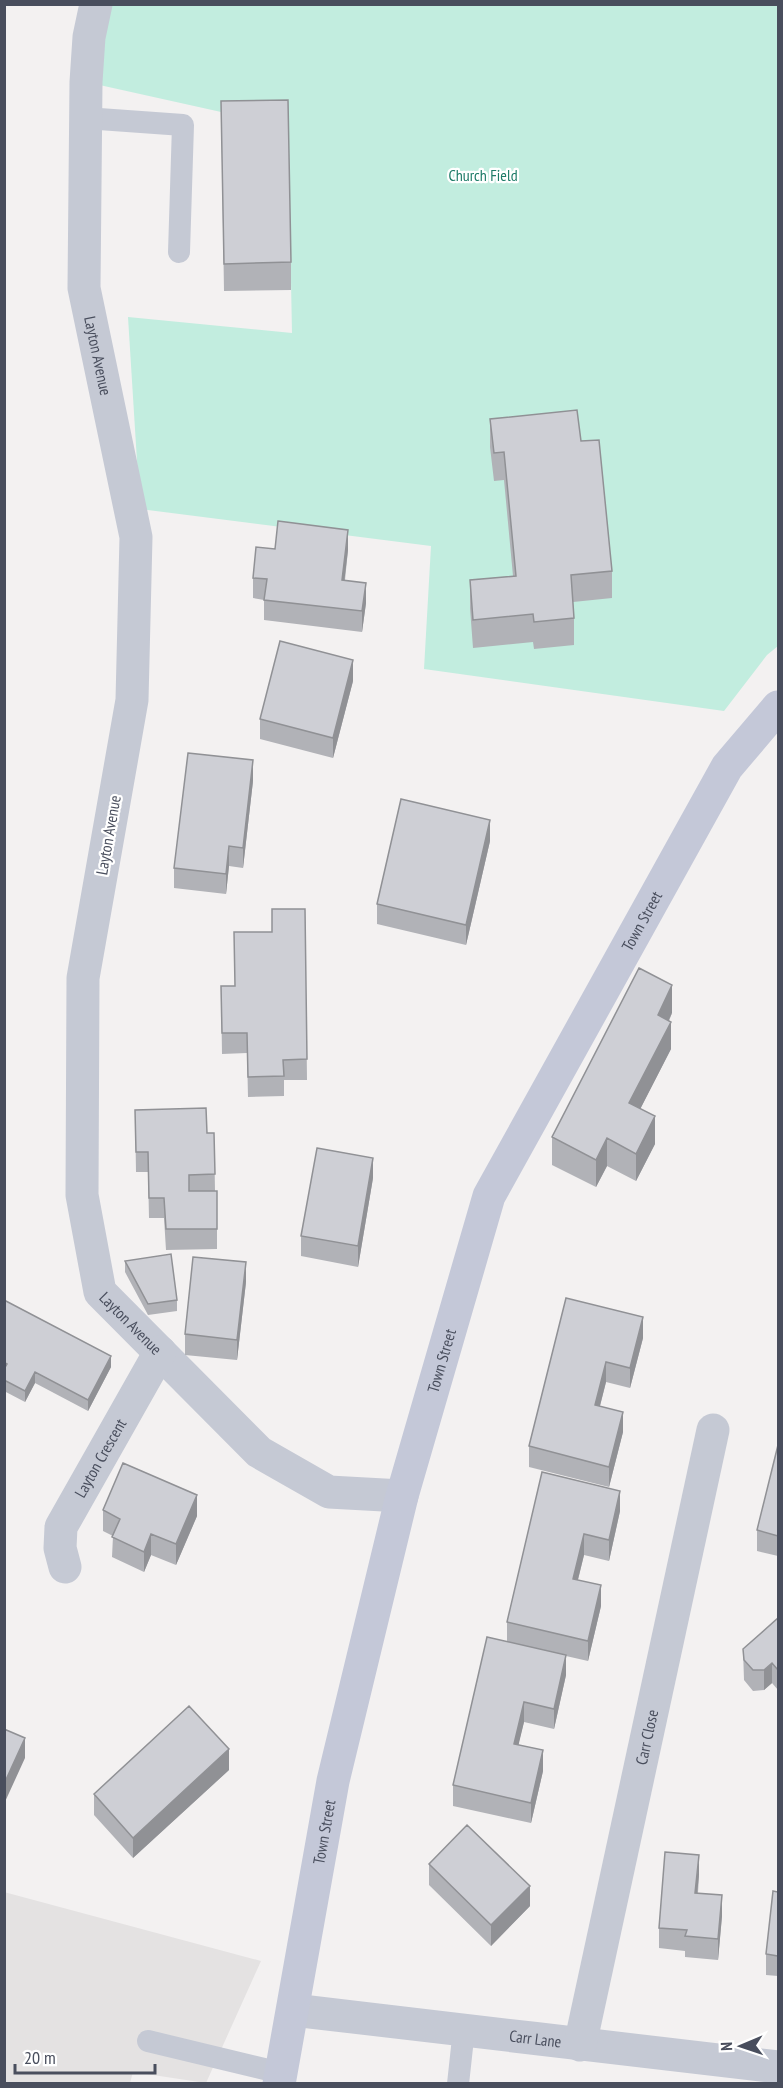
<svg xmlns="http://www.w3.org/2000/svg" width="783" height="2088" font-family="'PT Sans Narrow',sans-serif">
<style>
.education{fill:#e4e2e2}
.green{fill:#c2eddf}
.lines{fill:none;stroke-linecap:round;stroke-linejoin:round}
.lane{stroke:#c5c9d4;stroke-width:22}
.street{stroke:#c5c9d4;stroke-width:33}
.secondary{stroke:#c4c8d8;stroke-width:33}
.wall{fill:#b1b2b7}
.shaded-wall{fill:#909195}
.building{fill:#cecfd5;stroke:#909195;stroke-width:1.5}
.labels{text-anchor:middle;stroke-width:4.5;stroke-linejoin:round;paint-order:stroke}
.park-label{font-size:16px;fill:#1d7b67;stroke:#fff}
.street-label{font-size:16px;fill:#494e5d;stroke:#fff}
</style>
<rect width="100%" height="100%" fill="#f3f1f1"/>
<path class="education" d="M4 1892 261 1961 206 2083 133 2072 130 2083H5Z"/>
<path class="green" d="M96 5H778V646L767 655 724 711 424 669 431 546 140 509 128 317 292 333 288 127 86 82Z"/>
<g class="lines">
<path class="lane" d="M85 118 183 125 179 252
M148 2041 281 2073
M458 2084 464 2029"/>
<g class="street">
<path id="s1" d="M96 4 89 37 86 82 84 288 136 537 132 700 83 978 82 1195 100 1292 259 1452 329 1492 402 1496"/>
<path id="s2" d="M65 1567 60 1548 61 1527 160 1352"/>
<path id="s3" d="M293 2010C455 2028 616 2049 778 2067"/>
<path id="s4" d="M580 2045 713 1430"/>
</g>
<path class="secondary" id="s5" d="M279 2084 333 1781 402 1496 489 1196 727 767 778 707"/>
</g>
<path class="wall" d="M221 101 291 262V290L224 291Z
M490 419 581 441 612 571V598L573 602 574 618V645L534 649 533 642 473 648 470 608V580L513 576 504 480 494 481 490 447Z
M275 549 348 550 345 580 366 603 362 632 264 620V600L253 598V578Z
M353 681 333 758 260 739V719Z
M253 781 243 868 229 866 226 894 174 888V868Z
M490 841 466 945 377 924V904Z
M305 909 307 1080H284V1096L248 1097 247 1053 222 1054 221 986H235Z
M672 1013 669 1021 671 1049 640 1109 655 1144 636 1181 607 1166 596 1187 552 1165V1137Z
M135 1110 207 1133H214L215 1191H217V1249L166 1250 164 1218H149L148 1172H136Z
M373 1178 358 1267 301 1256V1236Z
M125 1261 177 1300V1311L148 1315 125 1272Z
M246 1282 237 1360 185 1355V1334Z
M566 1298 643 1338 630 1388 606 1382 600 1406 623 1432 609 1487 529 1467V1446Z
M4 1300 111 1367 88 1411 35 1383 25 1402 4 1391Z
M778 1445V1556L757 1551V1530Z
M542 1472 620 1511 609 1561 584 1555 578 1580 601 1606 588 1661 566 1656V1675L554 1729 524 1722 518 1745 543 1771 531 1823 453 1806V1785L507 1641V1622Z
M103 1510 197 1516 176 1565 151 1555 144 1572 112 1557 113 1536 103 1531Z
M778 1618V1690L772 1683 764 1690 753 1691 744 1680 743 1649Z
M229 1770 133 1858 94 1815V1794Z
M429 1864 530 1906 491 1946 429 1885Z
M699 1875 698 1893 722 1916 718 1960 685 1957V1951L659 1948V1928Z
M778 1892V1976L766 1975V1954Z"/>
<path class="shaded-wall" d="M348 530V550L342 600V580Z
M366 583V603L362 632V611Z
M353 660V681L333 758V738Z
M253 760V781L243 868V848Z
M490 820V841L466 945V925Z
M229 846V866L226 894V874Z
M672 985V1013L658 1043V1015Z
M671 1022V1049L629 1131V1103Z
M655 1116V1144L636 1181V1154Z
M607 1138V1166L596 1187V1160Z
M373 1158V1178L358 1267V1246Z
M246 1262V1282L237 1360V1340Z
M643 1317V1338L630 1388V1368Z
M111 1356V1367L88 1411V1400Z
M606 1362V1382L595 1425V1405Z
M35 1372V1383L25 1402V1391Z
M623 1412V1432L609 1487V1467Z
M620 1491V1511L609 1561V1540Z
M197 1495V1516L176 1565V1544Z
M151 1534V1555L144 1572V1552Z
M584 1534V1555L573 1599V1579Z
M601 1585V1606L588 1661V1641Z
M566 1655V1675L554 1729V1709Z
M772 1663V1683L764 1690V1670Z
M524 1702V1722L514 1764V1744Z
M25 1738V1758L4 1804V1784Z
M229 1749V1770L133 1858V1838Z
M543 1750V1771L531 1823V1803Z
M699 1855V1875L695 1914V1893Z
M530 1886V1906L491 1946V1925Z
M722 1895V1916L718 1960V1939Z"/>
<path class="building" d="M288 100 291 262 224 264 221 101Z
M577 410 581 441 599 440 612 571 571 575 574 618 534 622 533 614 473 620 470 580 516 576 504 452 494 453 490 419Z
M278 521 348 530 342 580 366 583 362 611 264 600 267 579 253 578 256 547 275 549Z
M280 641 353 660 333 738 260 719Z
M188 753 253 760 243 848 229 846 226 874 174 868Z
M401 799 490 820 466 925 377 904Z
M272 909H305L307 1059 283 1060 284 1076 248 1077 247 1033H222L221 986H235L234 932H272Z
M639 968 672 985 658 1015 671 1022 629 1103 655 1116 636 1154 607 1138 596 1160 552 1137Z
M206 1108 207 1133H214L215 1174 189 1175V1191H217V1229H166L164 1198H149L148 1152H136L135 1110Z
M317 1148 373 1158 358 1246 301 1236Z
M171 1254 177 1300 148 1304 125 1261Z
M193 1257 246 1262 237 1340 185 1334Z
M566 1298 643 1317 630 1368 606 1362 595 1405 623 1412 609 1467 529 1446Z
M4 1300 111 1356 88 1400 35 1372 25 1391 4 1380V1369L7 1364 4 1362Z
M778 1445V1536L757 1530Z
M123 1463 197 1495 176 1544 151 1534 144 1552 112 1537 120 1519 103 1510Z
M542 1472 620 1491 609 1540 584 1534 573 1579 601 1585 588 1641 507 1622Z
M778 1618V1670L772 1663 764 1670H753L744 1660 743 1649Z
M487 1637 566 1655 554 1709 524 1702 514 1744 543 1750 531 1803 453 1785Z
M189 1706 229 1749 133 1838 94 1794Z
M4 1729 25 1738 4 1784Z
M467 1825 530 1886 491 1925 429 1864Z
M665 1852 699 1855 695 1893 722 1895 718 1939 685 1936 687 1930 659 1928Z
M773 1891 778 1892V1956L766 1954Z"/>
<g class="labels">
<g class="park-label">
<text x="483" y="181">Church Field</text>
</g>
<g class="street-label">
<text dy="6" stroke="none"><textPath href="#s1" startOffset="354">Layton Avenue</textPath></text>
<text transform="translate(108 835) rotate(-80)" y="6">Layton Avenue</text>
<text dy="6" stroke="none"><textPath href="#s5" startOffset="1228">Town Street</textPath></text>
<text dy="6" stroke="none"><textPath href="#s1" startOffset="1344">Layton Avenue</textPath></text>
<text dy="6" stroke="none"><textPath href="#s5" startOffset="742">Town Street</textPath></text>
<text dy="6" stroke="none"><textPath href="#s2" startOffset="120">Layton Crescent</textPath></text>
<text dy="6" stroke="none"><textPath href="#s4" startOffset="315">Carr Close</textPath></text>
<text dy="6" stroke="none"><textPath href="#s5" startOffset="256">Town Street</textPath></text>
<text dy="6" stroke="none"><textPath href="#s3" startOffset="244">Carr Lane</textPath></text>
</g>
</g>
<rect width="783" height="2088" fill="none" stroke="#494e5d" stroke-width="12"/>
<g transform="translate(741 2046) rotate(268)" stroke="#ffffff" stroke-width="4.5" paint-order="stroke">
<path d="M0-4.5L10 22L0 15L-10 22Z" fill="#494e5d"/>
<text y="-9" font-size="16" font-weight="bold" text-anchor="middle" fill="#494e5d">N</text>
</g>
<path d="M15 2064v9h140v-9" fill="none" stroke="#494e5d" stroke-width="3"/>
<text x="24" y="2064" font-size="18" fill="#494e5d" stroke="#ffffff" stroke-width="4.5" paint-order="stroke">20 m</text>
</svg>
